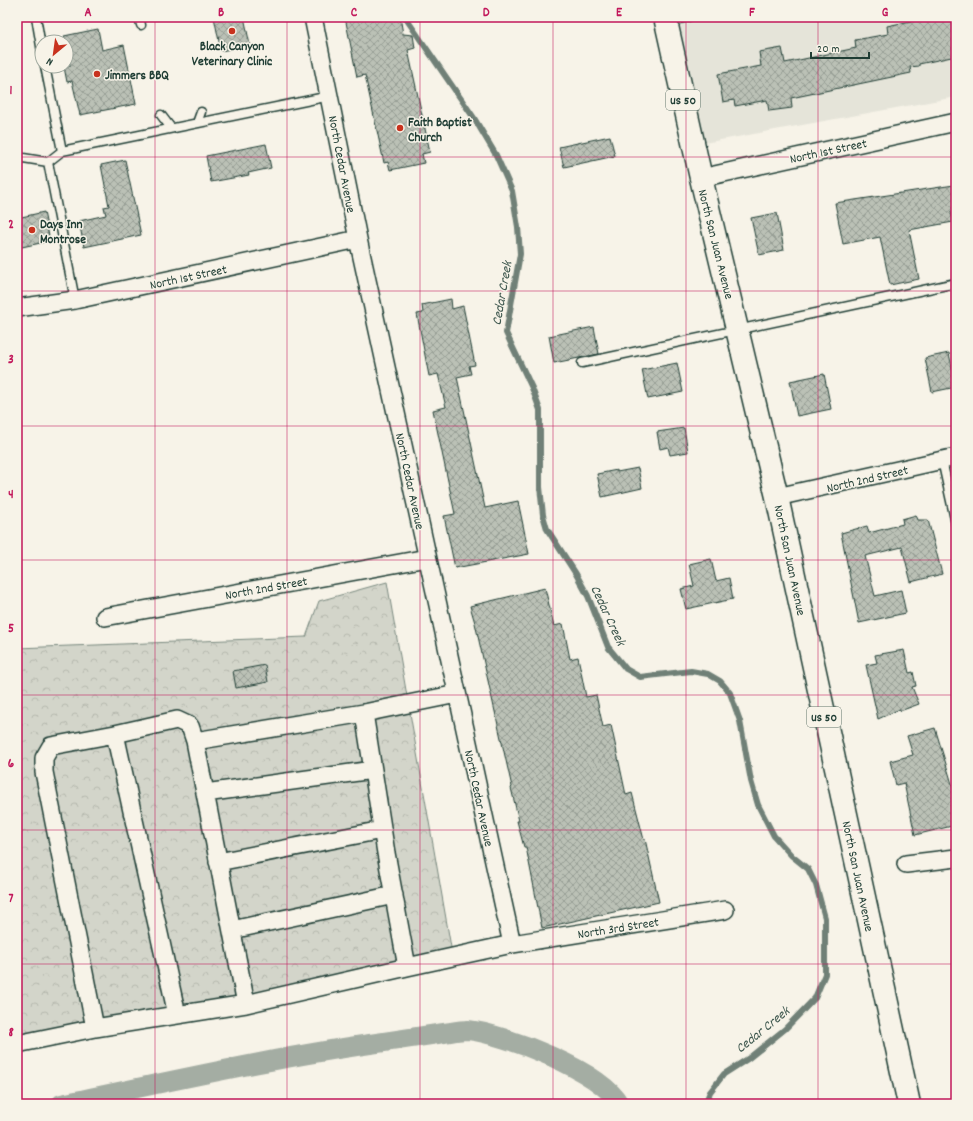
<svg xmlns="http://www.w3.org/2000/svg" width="973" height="1121" font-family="Dekko,sans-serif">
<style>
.built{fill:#e5e4d9}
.park{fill:url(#park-crowns);stroke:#79897f}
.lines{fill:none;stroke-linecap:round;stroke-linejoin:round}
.stream{stroke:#6f8077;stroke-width:6}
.canal{stroke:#a4ada3;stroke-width:20}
.building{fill:url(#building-cross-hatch);stroke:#1f3d34}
.lane-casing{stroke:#1f3d34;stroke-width:11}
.street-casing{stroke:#1f3d34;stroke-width:20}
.highway-casing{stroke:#1f3d34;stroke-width:25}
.lane{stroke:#f7f3e8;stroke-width:8}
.street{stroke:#f7f3e8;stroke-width:17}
.highway{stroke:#f7f3e8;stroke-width:22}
.grid{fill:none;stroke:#c2185b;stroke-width:1;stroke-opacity:0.55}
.poi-dot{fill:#c8321e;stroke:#f7f3e8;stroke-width:1.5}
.labels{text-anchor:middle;stroke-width:3;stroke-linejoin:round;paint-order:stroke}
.shield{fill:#f7f3e8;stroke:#60746a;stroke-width:1}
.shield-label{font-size:12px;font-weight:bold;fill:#1f3d34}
.poi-label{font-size:13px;font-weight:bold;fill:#1f3d34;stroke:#f7f3e8;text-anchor:start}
.street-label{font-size:13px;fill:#1f3d34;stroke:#f7f3e8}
.water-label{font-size:14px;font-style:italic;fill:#405950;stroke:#f7f3e8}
.neatline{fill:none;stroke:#c2185b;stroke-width:1.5}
.grid-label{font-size:13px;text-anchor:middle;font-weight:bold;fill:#c2185b}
</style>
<defs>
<pattern id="park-crowns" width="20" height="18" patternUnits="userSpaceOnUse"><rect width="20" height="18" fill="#d3d5ca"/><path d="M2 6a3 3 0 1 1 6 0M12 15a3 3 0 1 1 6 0" fill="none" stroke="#b5b8ae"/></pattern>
<pattern id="building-cross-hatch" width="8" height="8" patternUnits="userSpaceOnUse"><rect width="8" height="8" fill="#bbc1b6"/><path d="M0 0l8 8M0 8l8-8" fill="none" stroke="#979e95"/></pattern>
</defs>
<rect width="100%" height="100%" fill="#f7f3e8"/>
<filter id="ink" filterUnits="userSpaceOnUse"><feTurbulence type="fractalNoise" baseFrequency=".025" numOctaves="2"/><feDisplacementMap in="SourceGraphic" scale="8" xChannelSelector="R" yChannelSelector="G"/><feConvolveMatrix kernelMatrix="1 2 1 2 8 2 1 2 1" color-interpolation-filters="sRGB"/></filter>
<g filter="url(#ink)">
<path class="built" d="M671 17H956V97L693 145Z"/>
<path class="park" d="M387 582 452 953 17 1048V648L306 637 319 601Z"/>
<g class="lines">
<path class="stream" d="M405 17 474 118 496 155 512 191 518 227 520 254 506 333 532 388 540 410V487L543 515 547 529 576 574 588 596 608 647 626 669 640 677 691 671 708 674 720 681 730 693 740 721 751 781 758 805 774 836 792 856 808 869 816 885 825 918V974L815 998 785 1029 749 1058 724 1074 710 1092 705 1104"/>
<path class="canal" d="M61 1104C168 1082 275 1057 384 1042 404 1039 424 1036 444 1033 451 1032 460 1030 468 1030 504 1034 602 1071 619 1104"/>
</g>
<path class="building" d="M214 17H244L250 45 221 51Z
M345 17H400L403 34 413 35 415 48 408 50 430 152 422 154 424 163 390 170 388 162 384 163 365 75 357 77Z
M930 17H956V56L919 64V66L910 67 911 73 791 98 792 108 769 111 767 100 735 106 734 100 723 102 718 74 761 66 759 52 782 48 785 63 856 48 855 40 888 34 887 26Z
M98 29 102 50 124 45 136 104 80 115 72 81 67 82 64 67 70 66 64 36Z
M610 136 615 156 564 167 559 147Z
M266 144 271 168 248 173 249 175 211 182 206 156Z
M125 160 141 235 84 247 79 221 106 215 104 207 109 206 101 165Z
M954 185 956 210 951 211 953 222 909 230 919 279 890 285 880 237 843 244 835 203Z
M44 212 50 241 17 248V218Z
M777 213 784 250 759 255 751 218Z
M451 299 452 309 463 306 475 365 469 366 471 374 457 377 485 508 518 501 529 554 455 568 444 516 455 514 433 410 446 407 438 374 429 376 417 314 423 313 422 305Z
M594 327 599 354 554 363 549 336Z
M949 353 956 387 932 392 925 358Z
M677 363 683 392 648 399 642 370Z
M824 374 831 409 797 416 790 381Z
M684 428 688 452 670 455 668 447 660 449 657 432Z
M638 468 642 488 602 497 597 474 617 470V472Z
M916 515 918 520H928L942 574 911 582 902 547 865 556 875 596 901 590 906 613 859 623 841 533 867 526 869 533 903 524 902 519Z
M711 559 716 581 729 578 733 599 686 609 681 589 694 586 689 564Z
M545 588 554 626 563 624 570 659 578 657 586 697 596 695 603 727 611 725 626 795 632 793 644 840 645 839 659 902 542 928 526 847H524L517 821H519L511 788 512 787 475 623 470 606Z
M904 650 909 673 913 672 916 686 912 687 919 704 900 711V709L878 719 866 665 877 663 875 655Z
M265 665 268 682 236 688 233 671Z
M935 728 956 797V825L915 835 904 783 896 785 890 761 913 755 907 736Z"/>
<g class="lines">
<defs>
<path id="lane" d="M36 17 42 52
M139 17 141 25
M667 22 688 17
M45 66 62 151
M161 115 171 128
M197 123 201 112
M17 157 48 162 75 300
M48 162 62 151 330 96
M582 363 956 283
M942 460 956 524"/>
<path id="street" d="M313 17 358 239 512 944
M701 178 956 122
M17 308 75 300 358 239
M777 497 956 457
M105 617 427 558
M364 713 457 694
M115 734 177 1015
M195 741 364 713 386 853 407 967 246 1004
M205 793 373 770
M218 862 382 830
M906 864 956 858
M232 930 394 895
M407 967 512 944 725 910
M17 1044 95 1028 246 1004 195 741 190 726 177 720 115 734 51 746 44 758V772L95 1028"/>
<path id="highway" d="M665 17 701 178 777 497 909 1104"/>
</defs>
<use href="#lane" class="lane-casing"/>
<use href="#street" class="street-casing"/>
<use href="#highway" class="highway-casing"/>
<use href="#lane" class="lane"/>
<use href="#street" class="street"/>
<use href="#highway" class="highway"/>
</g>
</g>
<path class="grid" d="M155 17V1104M287 17V1104M420 17V1104M553 17V1104M686 17V1104M818 17V1104M17 157H956M17 291H956M17 426H956M17 560H956M17 695H956M17 830H956M17 964H956"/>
<g class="poi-dot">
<circle cx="232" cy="31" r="4"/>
<circle cx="97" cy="74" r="4"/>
<circle cx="400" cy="128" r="4"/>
<circle cx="32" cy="230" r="4"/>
</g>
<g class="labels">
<g class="shield">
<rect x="666" y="90" width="34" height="20" rx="3"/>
<rect x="807" y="707" width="34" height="20" rx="3"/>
</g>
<g class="shield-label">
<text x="683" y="104">US 50</text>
<text x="824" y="721">US 50</text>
</g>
<g class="poi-label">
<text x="232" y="50" text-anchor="middle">Black Canyon<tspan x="232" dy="15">Veterinary Clinic</tspan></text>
<text x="105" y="79">Jimmers BBQ</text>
<text x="408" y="126">Faith Baptist<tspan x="408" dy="15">Church</tspan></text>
<text x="40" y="228">Days Inn<tspan x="40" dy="15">Montrose</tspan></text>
</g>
<g class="street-label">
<text transform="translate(828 150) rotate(-12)" y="5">North 1st Street</text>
<text transform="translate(343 164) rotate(79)" y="5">North Cedar Avenue</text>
<text transform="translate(717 244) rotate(76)" y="5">North San Juan Avenue</text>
<text transform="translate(188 276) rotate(-12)" y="5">North 1st Street</text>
<text transform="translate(867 478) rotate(-13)" y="5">North 2nd Street</text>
<text transform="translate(411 481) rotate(78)" y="5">North Cedar Avenue</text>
<text transform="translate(791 560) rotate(78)" y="5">North San Juan Avenue</text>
<text transform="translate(266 587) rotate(-10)" y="5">North 2nd Street</text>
<text transform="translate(480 798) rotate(78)" y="5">North Cedar Avenue</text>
<text transform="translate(859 876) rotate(78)" y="5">North San Juan Avenue</text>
<text transform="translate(618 927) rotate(-9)" y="5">North 3rd Street</text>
</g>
<g class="water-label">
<text transform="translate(501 293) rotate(-80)" y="5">Cedar Creek</text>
<text transform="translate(609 615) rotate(65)" y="5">Cedar Creek</text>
<text transform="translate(762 1029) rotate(-39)" y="5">Cedar Creek</text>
</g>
</g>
<rect width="973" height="1121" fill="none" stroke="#f7f3e8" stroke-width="44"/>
<g transform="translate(54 54) rotate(209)"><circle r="19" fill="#f7f3e8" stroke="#a1aaa0"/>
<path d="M0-3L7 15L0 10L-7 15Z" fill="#c8321e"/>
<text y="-6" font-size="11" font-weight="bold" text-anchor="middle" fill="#1f3d34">N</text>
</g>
<path d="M811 52v6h58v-6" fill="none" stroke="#1f3d34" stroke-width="2"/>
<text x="817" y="52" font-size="12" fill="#1f3d34" stroke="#f7f3e8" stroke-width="3" paint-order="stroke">20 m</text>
<rect x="22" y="22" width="929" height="1077" class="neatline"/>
<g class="grid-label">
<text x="88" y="16">A</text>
<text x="221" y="16">B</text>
<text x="354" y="16">C</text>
<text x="486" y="16">D</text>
<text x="619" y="16">E</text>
<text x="752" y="16">F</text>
<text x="885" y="16">G</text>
<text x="11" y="94">1</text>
<text x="11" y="228">2</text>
<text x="11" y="363">3</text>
<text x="11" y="498">4</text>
<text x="11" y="632">5</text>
<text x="11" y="767">6</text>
<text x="11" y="902">7</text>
<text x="11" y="1036">8</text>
</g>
</svg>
